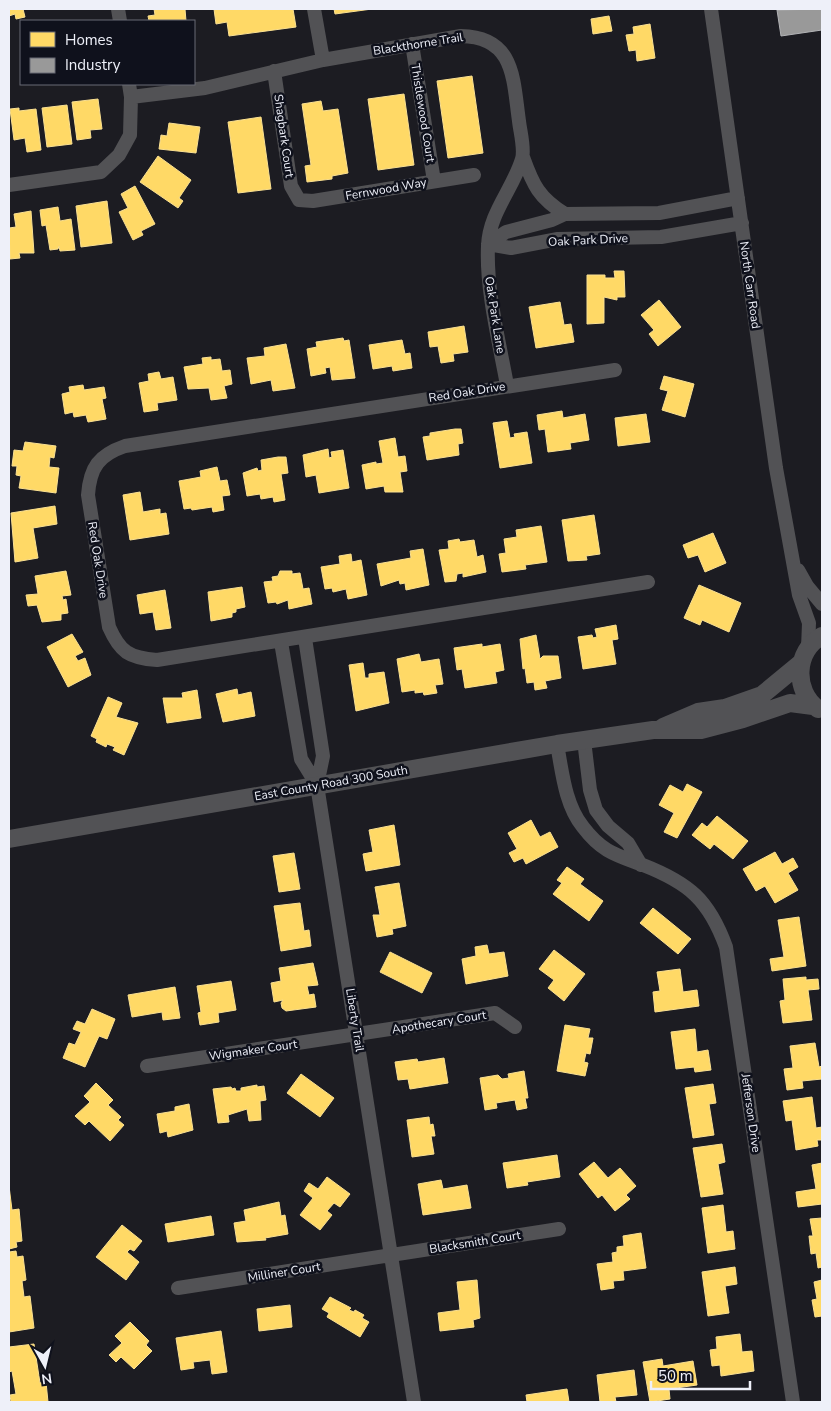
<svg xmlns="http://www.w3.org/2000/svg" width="831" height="1411" font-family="'Nunito Sans',sans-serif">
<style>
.homes{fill:#ffd966;stroke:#fae092}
.industry{fill:#999;stroke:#b2b3b6}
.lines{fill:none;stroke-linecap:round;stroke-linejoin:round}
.minor{stroke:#525255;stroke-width:14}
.tertiary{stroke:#525255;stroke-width:18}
.labels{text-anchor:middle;stroke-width:5;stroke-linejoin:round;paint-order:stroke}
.street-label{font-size:12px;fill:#eef0f9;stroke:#0f111c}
</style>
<rect width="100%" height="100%" fill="#1c1c22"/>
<path class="homes" d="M9 9H23L25 17 16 19 15 14 9 16Z
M154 9H185L186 21H149L148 16 155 15Z
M214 9H293L296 27 229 36 227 22 216 24Z
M334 9H372L335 14Z
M609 16 612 31 593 34 591 19Z
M650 24 655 58 637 61 636 50 629 51 626 35 634 34 633 27Z
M472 76 483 153 448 158 437 81Z
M404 94 414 165 378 170 368 99Z
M98 99 102 129 90 130 91 138 77 140 72 102Z
M321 101 323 111 338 109 348 173 332 176V179L307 182 305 166 311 165 302 104Z
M67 105 72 144 47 147 42 108Z
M19 108V111L36 109 41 150 27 152 25 138 14 140 10 109Z
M261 117 271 189 238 193 228 122Z
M169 123 200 127 196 153 159 149 161 135 167 136Z
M158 156 191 180 179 198 183 201 178 208 140 182Z
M135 186 155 224 141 231 143 235 133 240 119 212 128 208 121 194Z
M107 201 112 243 81 247 76 206Z
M58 207 60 221 71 219 75 250 60 251 59 246 58 249 50 250 46 225 42 226 40 210Z
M31 211 34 253H19L20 258 10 259 9 228 16 227 14 214Z
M614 271H624L625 297H617V300L604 297V323L587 324V275H605V278H615Z
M659 300 681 327 658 346 649 334 654 330 641 315Z
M560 302 564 325 571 324 574 342 536 348 529 307Z
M464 326 468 352 453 354 454 361 441 363 438 346 430 347 428 332Z
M343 338 344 341 349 340 355 378 332 380 330 367 325 368 326 373 311 376 307 349 317 347 316 342Z
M402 340 405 354 410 353 412 368 393 371 392 366 373 369 369 345Z
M286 344 295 388 273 391 271 380 251 384 247 358 265 356 264 348Z
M211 357V360L220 359 222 371 230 370 232 384 224 386 227 398 211 400 209 388 188 389 184 367 203 364 202 358Z
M159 372 161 379 173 377 177 400 157 403 158 410 144 412 139 383 149 381 148 374Z
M664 376 694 384 685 417 662 410 668 391 660 389Z
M83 385 84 390 104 387 106 398 102 399 106 419 88 422 86 415 74 417 73 412 65 414 62 394 70 392 69 387Z
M562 411 563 418 585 414 589 440 570 443 571 449 548 452 545 429 539 430 537 415Z
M646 414 650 442 618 446 615 418Z
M507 421 510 438 515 437 514 434 527 432 532 463 500 468 493 423Z
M455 429H461L463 443 458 444 459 455 427 460 423 437 430 436V433Z
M395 438 398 457 405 456 407 471 400 472 403 492H385L384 486 366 489 362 465 376 462V464L383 463 379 441Z
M25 442 56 446 54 458 50 457 49 467 59 468 56 493 19 488 21 476 16 475 17 466H12L14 450 23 451Z
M328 449 329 458 332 457 331 452 343 450 349 488 319 493 316 475 306 477 303 455Z
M278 457H286L288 473 281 474 285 500 274 502 273 497 261 499 260 494 247 496 243 473 257 468 258 471 262 470 261 460Z
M217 467 220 481 227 480 230 495 222 496 224 510 213 512 212 507 192 510 191 508 184 509 179 481 201 477 200 471Z
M140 492 143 512 160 509V514L166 513 169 534 130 540 123 495Z
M55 506 57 524 33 528 38 558 15 562 11 513Z
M594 515 600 554 586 556 587 560 568 561 562 520Z
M541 526 547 562 525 565 526 569 502 572 499 554 506 553 504 539 517 537 516 530Z
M713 533 726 563 705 572 698 555 688 558 683 545Z
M459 539 460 542 474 540 477 557 483 555 486 572 463 577V573L457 574 456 581 445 582 439 550 449 549 448 541Z
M423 549 429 585 406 590 405 583 400 584 399 580 381 586 377 564 411 558 410 551Z
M351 554 352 562 361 560 367 595 348 599 346 589 333 592 332 588 325 589 321 567 340 564 339 556Z
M66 571 71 595 62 596 63 600 66 599 68 613 61 614V620L42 622 37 605 28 606 26 595 38 594 35 576Z
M280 571H292V574L300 573 303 589 309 588 312 604 289 609 288 600 277 604 276 602 268 603 264 582 273 581 272 577 278 576Z
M699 585 741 603 729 632 702 620 700 625 684 618Z
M242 587 245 607 236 609V612L232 613V617L211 621 208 592Z
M165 590 171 628 156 630 153 612 140 614 137 595Z
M616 625 618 639 612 640 616 664 583 669 578 637 592 635 593 638 597 637 595 629Z
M72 634 83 652 75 656 78 661 85 658 91 675 68 687 47 647Z
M536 635 540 659 543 656H558L561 678 545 681 547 688 535 690 534 682 527 683 525 668 523 669 520 639Z
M482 644V647L500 644 504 670 495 672 497 683 465 688 462 669 457 670 454 648Z
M419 654 421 662 439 659 443 684 435 685 437 693 424 695 423 692 415 693V690L402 692 397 659Z
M363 663 365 678H369V674L384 672 389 703 356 711 349 665Z
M237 689 238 695 251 692 255 716 223 722 216 694Z
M197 690 201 718 167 723 163 698H183L182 693Z
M108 697 122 703 116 717 138 723 124 755 113 750 115 747 107 744 106 747 96 742 97 739 91 736Z
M687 784 702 792 677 838 664 832 674 813 659 805 670 785 683 792Z
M717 816 748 841 733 859 714 844 710 849 692 835 702 823 707 827Z
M531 820 540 837 550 832 558 847 526 864 523 858 514 862 509 853 517 849 508 833Z
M394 825 400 865 366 871 363 854 373 852 369 830Z
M775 852 782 864 793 858 798 867 788 873 798 890 775 903 765 886 756 891 743 869Z
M294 853 300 889 279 892 273 856Z
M567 867 584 879 580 884 603 901 589 921 553 894 562 883 557 880Z
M399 883 406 926 392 929 393 934 377 937 373 915H380L375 887Z
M300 903 304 931 309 930 311 946 281 951 274 906Z
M653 908 691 939 678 954 640 923Z
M799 917 806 966 772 971 770 959 784 957 778 920Z
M487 945 489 954 504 952 508 976 466 984 462 959 476 956 475 947Z
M554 950 585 974 564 1001 548 988 554 980 539 969Z
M390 952 432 973 422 993 380 972Z
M313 963 318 985 307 986 309 995 314 994 316 1007 286 1011 282 1008 281 1003 283 1000 274 1002 271 983 281 981 279 968Z
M680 969 683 992 697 990 699 1006 655 1012 653 992 660 991 657 972Z
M806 977V980L818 979 819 989 808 990 812 1020 783 1023 780 1001 785 1000 783 979Z
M231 981 236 1010 218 1013 219 1022 200 1025 198 1013 201 1012 197 986Z
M175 987 180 1018 163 1020 162 1012 132 1017 128 995Z
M92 1009 115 1019 107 1039 99 1036 85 1067 63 1058 69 1043 75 1045 81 1032 73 1029 77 1021 85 1024Z
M565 1025 590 1029 588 1038H593L590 1054 586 1053 584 1062 588 1063 585 1076 557 1071Z
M695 1029 697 1052 708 1050 711 1070 695 1072 694 1067 676 1069 671 1032Z
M815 1043 819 1067 822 1066V1079L802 1081 803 1088 787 1090 784 1069 793 1068 790 1046Z
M444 1058 448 1083 410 1089 408 1079 398 1080 395 1062 417 1059 418 1062Z
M524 1071 528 1098H525L527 1108 517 1110 515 1100 496 1103 497 1108 485 1110 480 1078 498 1075 502 1079 509 1078 508 1074Z
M301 1074 334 1098 320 1117 287 1093Z
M96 1083 113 1100 108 1105 121 1117 118 1120 124 1125 110 1141 89 1121 85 1125 75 1116 90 1102 84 1096Z
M713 1084 716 1103 709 1104 714 1135 693 1138 685 1088Z
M257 1085V1087L264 1086 266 1100 260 1101 261 1120 249 1121 247 1109 228 1115 229 1122 218 1123 213 1089 231 1087 232 1089 235 1088 236 1091H241V1088Z
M812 1097 816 1128 822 1127V1140H817L818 1146 796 1150 792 1120 786 1121 783 1101Z
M189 1104 193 1130 168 1137 167 1131 160 1133 157 1114 175 1111V1107Z
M429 1117 430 1125 433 1124 435 1136H431L434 1154 412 1157 407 1120Z
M722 1144 725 1162 718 1164 723 1194 701 1197 693 1148Z
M557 1155 560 1177 527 1182 528 1185 507 1188 503 1163Z
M594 1162 608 1178 620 1168 636 1186 626 1195 630 1199 615 1211 602 1195 598 1198 579 1174Z
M822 1163V1204L798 1207 796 1192 816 1189 812 1165Z
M327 1177 350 1194 340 1207 334 1203 327 1211 332 1215 320 1230 300 1215 313 1198 304 1191 309 1183 318 1189Z
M441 1180 443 1189 467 1185 471 1208 423 1215 418 1184Z
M9 1186 12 1210 19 1209 22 1241 16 1242 17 1247 9 1249Z
M279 1202 281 1216 285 1215 288 1234 265 1238 266 1240 237 1242 234 1223 246 1221 244 1210Z
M723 1205 726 1232 733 1231 735 1249 708 1253 702 1208Z
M211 1216 214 1235 168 1242 165 1224Z
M822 1218V1267L818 1268 816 1253 811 1254 809 1236H813L810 1219Z
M122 1225 142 1241 134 1251 130 1249 127 1252 139 1262 126 1280 96 1257Z
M641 1233 646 1268 623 1271 624 1280 613 1281 614 1288 601 1290 597 1264 613 1262 612 1253 617 1252V1247L624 1246 623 1236Z
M16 1251 17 1257 23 1256 26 1280 22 1281 24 1297 30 1296 34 1328 9 1332V1252Z
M735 1267 737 1284 725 1286 729 1313 708 1316 702 1272Z
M477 1280 480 1318 473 1320 474 1327 440 1331 438 1313 460 1310 457 1282Z
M822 1280V1316L815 1317 812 1300 817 1299 814 1282Z
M330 1297 351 1308 349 1310 354 1312 355 1310 364 1315 362 1318 369 1322 360 1337 327 1317 329 1313 322 1309Z
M290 1305 292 1327 259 1331 257 1309Z
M130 1322 149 1341 146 1345 152 1351 134 1369 121 1357 116 1362 109 1355 122 1343 115 1336Z
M221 1331 227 1372 212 1374 210 1360 193 1362 194 1368 181 1370 176 1338Z
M740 1334 742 1352 752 1351 754 1371 721 1376 720 1365 712 1366 710 1350 717 1349 716 1337Z
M34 1344 40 1383 46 1382 48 1402H11L10 1395 16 1394 12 1371 9 1372V1347Z
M662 1359 663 1366 693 1361 697 1385 669 1389 670 1399 650 1402 643 1362Z
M634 1370 637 1395 615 1397 616 1402H600L597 1375Z
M567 1389 569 1402H527L526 1395Z"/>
<path class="industry" d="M822 9V30L781 36 777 10Z"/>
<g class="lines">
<path class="minor" d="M118 9 120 21
M314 9 323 60
M711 9 776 468 799 595 809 623 808 648
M412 44 434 181
M274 71 291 186 299 200 313 201 474 175
M131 97 205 88 323 60 461 36C515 37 513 79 519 121 520 131 525 149 522 159 513 189 489 213 488 246 486 290 499 341 507 385
M523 157C533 185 539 198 565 214
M9 185 101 172 119 155 130 135 131 97 129 84
M488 244 506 232 552 220 565 214 659 213 738 198
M488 244 511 248 558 239 661 237 742 223
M615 370 125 446C99 455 90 467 88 495L109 627C120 652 129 658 157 660L648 582
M798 570 807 586 822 604
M305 638 323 756 317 785
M281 642 301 759 317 785 414 1402
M584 740 590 790 596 810 608 826 628 843 641 865
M557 744C562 771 565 805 583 827 602 852 616 855 643 865 689 883 709 900 726 947L793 1402
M147 1066 495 1013 515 1027
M178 1288 559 1229"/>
<path class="tertiary" d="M818 709C793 691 795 650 822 636
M663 727 698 712 725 708 762 695 802 662
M9 839 557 744 653 730H701L743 719 790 703 813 706"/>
</g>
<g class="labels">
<g class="street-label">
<text transform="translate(418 44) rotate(-9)" y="4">Blackthorne Trail</text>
<text transform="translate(423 113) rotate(81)" y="4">Thistlewood Court</text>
<text transform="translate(284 136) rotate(82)" y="4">Shagbark Court</text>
<text transform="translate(386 189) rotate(-10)" y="4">Fernwood Way</text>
<text transform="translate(588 240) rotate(-3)" y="4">Oak Park Drive</text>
<text transform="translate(750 285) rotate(82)" y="4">North Carr Road</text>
<text transform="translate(495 315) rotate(81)" y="4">Oak Park Lane</text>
<text transform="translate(467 392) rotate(-9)" y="4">Red Oak Drive</text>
<text transform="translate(98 560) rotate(81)" y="4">Red Oak Drive</text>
<text transform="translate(331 783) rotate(-10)" y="4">East County Road 300 South</text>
<text transform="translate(355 1020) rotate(81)" y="4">Liberty Trail</text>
<text transform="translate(439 1022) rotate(-9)" y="4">Apothecary Court</text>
<text transform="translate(253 1050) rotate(-8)" y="4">Wigmaker Court</text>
<text transform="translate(751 1113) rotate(82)" y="4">Jefferson Drive</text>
<text transform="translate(475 1242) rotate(-9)" y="4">Blacksmith Court</text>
<text transform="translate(284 1272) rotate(-9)" y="4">Milliner Court</text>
</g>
</g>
<rect width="831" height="1411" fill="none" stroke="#eef0f9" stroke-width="20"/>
<rect x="20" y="20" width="175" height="65" fill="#0f111c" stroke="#686a74"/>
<rect x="30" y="32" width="25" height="15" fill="#ffd966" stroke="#686a74"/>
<text x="65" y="45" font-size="15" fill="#eef0f9">Homes</text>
<rect x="30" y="58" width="25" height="15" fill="#999999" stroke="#686a74"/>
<text x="65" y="70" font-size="15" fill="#eef0f9">Industry</text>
<g transform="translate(45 1366) rotate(172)" stroke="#0f111c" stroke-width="4" paint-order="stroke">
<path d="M0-4L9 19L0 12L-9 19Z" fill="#eef0f9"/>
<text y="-8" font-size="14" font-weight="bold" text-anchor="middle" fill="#eef0f9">N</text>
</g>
<path d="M651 1381v8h99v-8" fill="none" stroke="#eef0f9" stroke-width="2.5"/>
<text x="658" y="1381" font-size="15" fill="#eef0f9" stroke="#0f111c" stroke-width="4" paint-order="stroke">50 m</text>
</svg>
